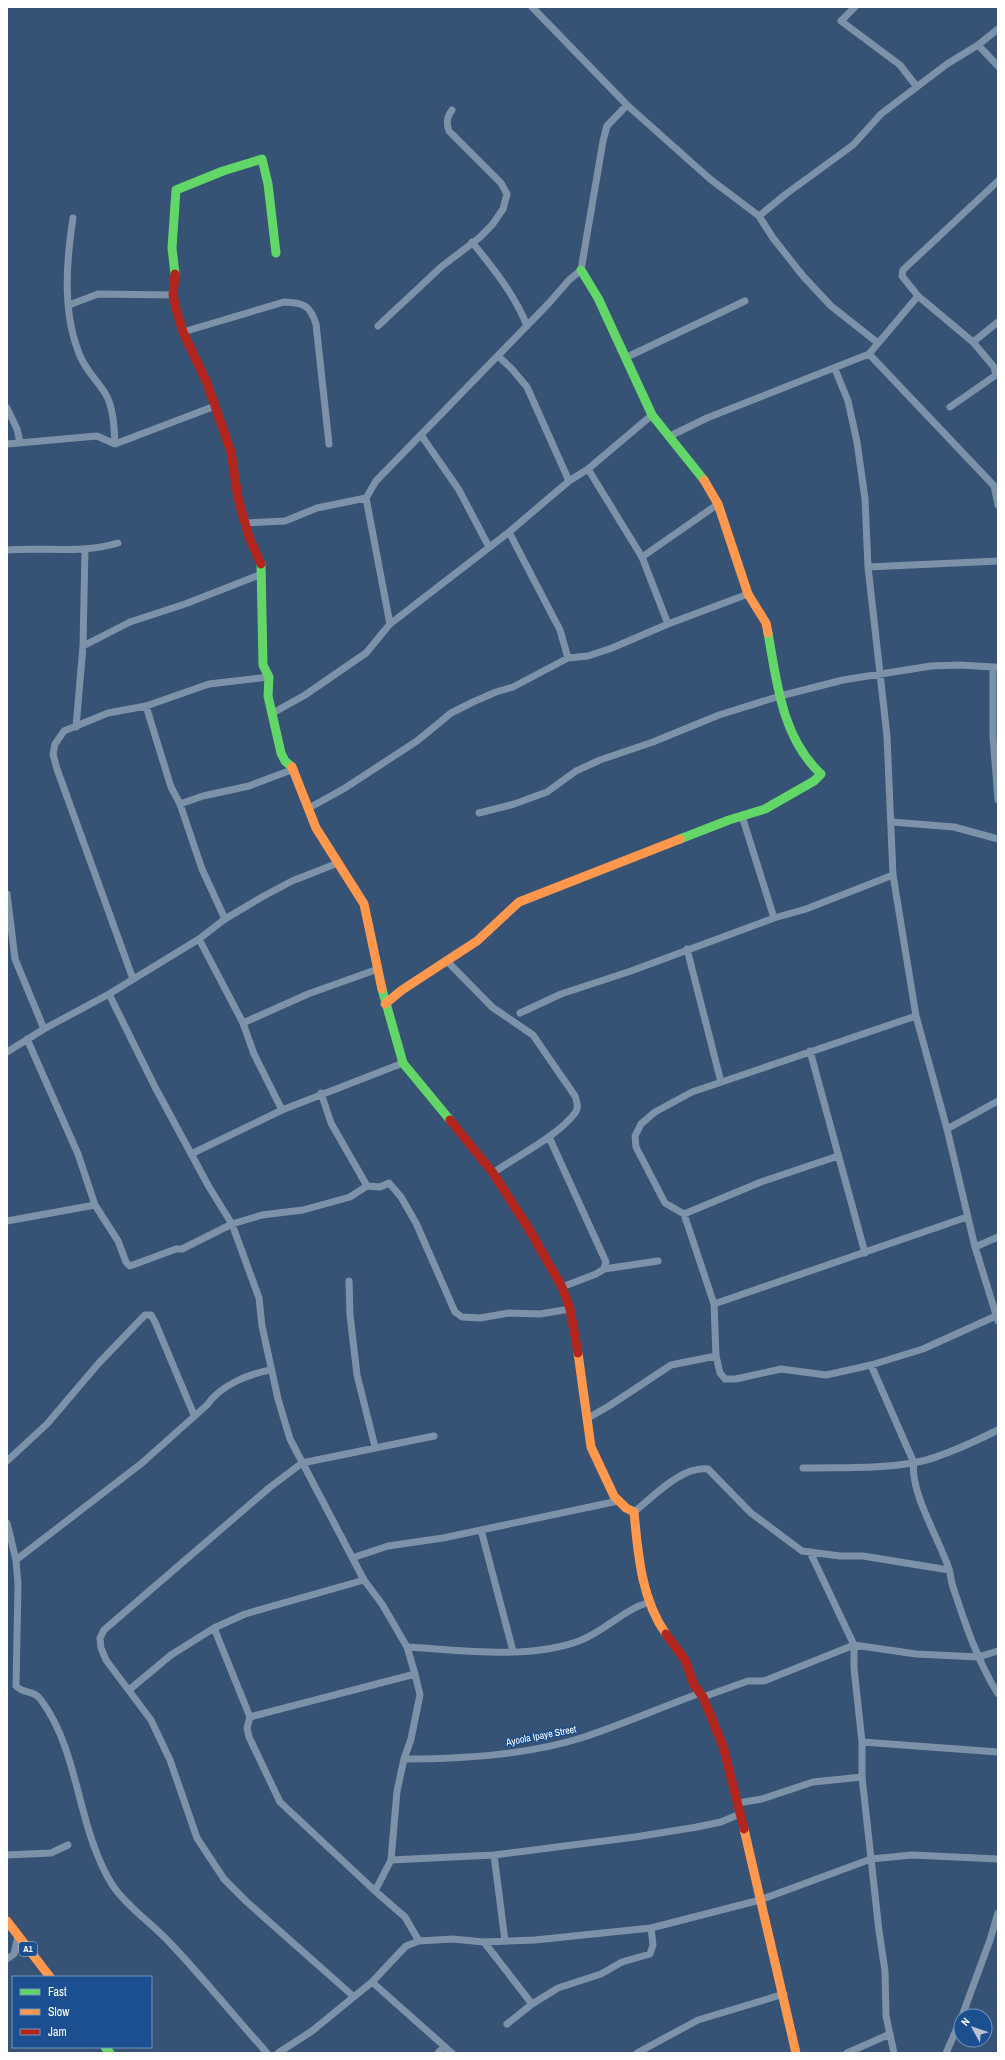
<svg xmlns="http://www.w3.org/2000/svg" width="1005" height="2060" font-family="'Archivo Narrow',sans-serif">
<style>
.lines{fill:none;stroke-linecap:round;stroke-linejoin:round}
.street{stroke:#7d92a8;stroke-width:7}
.fast{stroke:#63d668;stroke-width:9}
.slow{stroke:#ff974d;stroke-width:9}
.jam{stroke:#b3261e;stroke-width:9}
.labels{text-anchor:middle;stroke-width:3;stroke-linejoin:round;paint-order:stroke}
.shield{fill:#1b4f8f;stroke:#bbcadd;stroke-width:1}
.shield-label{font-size:9px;font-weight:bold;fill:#fff}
.street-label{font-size:10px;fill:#fff;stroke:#1b4f8f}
</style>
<rect width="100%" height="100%" fill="#365274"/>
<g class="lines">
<path class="street" d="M532 7 627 105 710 179 759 216 773 238 803 276 831 306 878 343
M855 7 841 21 900 65 917 87
M978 45 998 66
M759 216 786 194 853 145 881 114 947 64 978 45 998 29
M73 218C66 264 62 315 81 358 87 371 98 382 105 393 114 408 114 428 115 444
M472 242C493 268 515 295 527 326
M69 305 98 294 173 295
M378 326 441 267 479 238 492 225 503 209 507 194 501 183 449 131C446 122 447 117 452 110
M183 332 284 302C304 303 310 305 316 324L329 444
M973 342 918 296 902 276 903 270 998 181
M869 354 998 490
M498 356 511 368 527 387 569 481
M625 358 745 301
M835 369 848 401 857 442 865 499 868 567 887 736 893 875 916 1016 947 1129 975 1247 998 1321
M950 407 996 375 994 367 973 342 998 322
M7 408 17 429 20 442
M421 435 459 490 489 547
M670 436 707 418 869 354 918 296
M7 444 97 436 115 444 215 406
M588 469 642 557 668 624
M994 486 998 505
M246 523 285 521 317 508 366 498
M509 532 560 630 568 658
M7 550C44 547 82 554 118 543
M642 557 718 504
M868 567 998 561
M390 624 366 498 376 481 549 303 569 280 581 270 603 141 607 126 627 105
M83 646 130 622 185 604 262 574
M996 667H993V737L998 800
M146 706 171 787 180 804 202 869 225 919
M271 714 305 695 366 653 390 624 509 532 569 481 588 469 652 415
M76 727 83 646 85 549
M180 804 203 796 249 786 294 769
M309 808 345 788 417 741 451 713 473 702 496 692 513 687 568 658 588 656 612 648 668 624 748 594
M479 813 514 804 547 792 576 771 600 760 653 742 719 715 780 696 843 680 931 666 959 665 993 667
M742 816 774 918
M892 822 954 827 998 839
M7 894 15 959 44 1029
M199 939 243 1023 254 1054 282 1110
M687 949 721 1082
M446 960 492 1007 533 1035 575 1096C577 1102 579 1108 575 1113 558 1136 517 1156 493 1173
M133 979 57 769 53 754 55 744 64 731 108 713 146 706 209 684 269 677
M109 994 155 1087 209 1187 232 1224 259 1298 262 1326 278 1399 290 1439 364 1580 382 1604 407 1647 415 1674 420 1695 411 1739 404 1759 397 1791 391 1860 375 1891
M520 1013 561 994 631 971 774 918 806 909 893 875
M916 1016 692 1092 655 1112 641 1124 635 1136 636 1147 665 1203 684 1214 714 1304 716 1356 720 1373 725 1379H736L781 1369 826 1375 871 1365 923 1349 996 1316
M243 1023 308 994 378 969
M27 1039 78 1154 95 1205 118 1241 126 1262 130 1266 176 1249H182L232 1224 262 1215 303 1210 350 1197 367 1186 380 1187 389 1183 401 1197 416 1223 455 1312 462 1317 480 1318 509 1313 540 1314 570 1309
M810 1051 865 1253
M7 1052 44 1029 109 994 199 939 225 919 262 897 292 881 338 863
M321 1093 331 1123 367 1186
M947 1129 998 1101
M549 1137 606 1262 604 1269 596 1274 562 1287
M191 1154 282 1110 403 1063
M684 1214 761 1182 838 1156
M7 1221 95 1205
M975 1247 998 1237
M604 1269 658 1261
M349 1281 350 1315 357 1375 375 1447
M714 1304 967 1217
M871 1365 914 1463C909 1490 940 1541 949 1569 951 1576 951 1583 954 1590 966 1626 978 1662 998 1694
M588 1418 609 1406 671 1365 716 1356
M7 1461 47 1424 98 1364 145 1315H151L155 1322 194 1415
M803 1468C839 1467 877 1469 913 1463 937 1459 976 1441 998 1430
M634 1512C654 1496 681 1466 708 1469L751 1513 802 1551 840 1556H863L949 1570
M7 1523 16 1560 18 1585 16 1686C23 1694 35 1690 41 1700 80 1752 77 1830 113 1886 128 1908 153 1924 171 1944 204 1979 235 2017 267 2053
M481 1530 513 1651
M810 1552 854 1645V1668L862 1742V1777L879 1931 885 1971 886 2016 894 2053
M352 1558 388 1546 443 1538 618 1501
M16 1560 142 1463 207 1405C221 1385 248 1374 271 1370
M214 1628 250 1717 247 1728 249 1737 280 1802 375 1891 405 1917 419 1941 453 1939 484 1942 535 1940 651 1928 760 1900 871 1859 912 1855 998 1859
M407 1647C460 1650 527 1660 579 1641 598 1634 613 1620 631 1610 637 1606 644 1604 650 1602
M129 1690 171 1655 214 1628 245 1614 364 1580
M703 1697 748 1681H764L854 1645 916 1654 978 1657 998 1651
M250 1717 415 1674
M862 1742 998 1752
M404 1759C461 1759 527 1755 581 1738 621 1725 659 1708 698 1694
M738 1803 762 1799 813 1782 862 1777
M7 1855 51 1853 68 1845
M494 1855 505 1941
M391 1860 494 1855 635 1837 697 1827 721 1822 740 1814
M484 1942 532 2004
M7 1959 14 1954 18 1936
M372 1982 452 2053
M353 1996 247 1902 224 1879 197 1838 170 1760 151 1720 106 1660 101 1648 100 1638 104 1630 269 1488 302 1463 434 1436
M962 2016 990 1940 998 1913
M507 2024 532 2004 558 1988 601 1974 622 1962 650 1954 653 1945 651 1928
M278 2053 312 2031 372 1982 406 1946 419 1941
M438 2053 444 2047
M637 2053 698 2020 784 1994
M847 2053 890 2034
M946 2053 961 2019"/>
<path class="fast" d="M581 270 598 298 652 415 704 480
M175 274 172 248 176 190 223 171 262 159 268 184 276 253
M261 564 263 665 269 677 268 696 281 753 285 761 292 767
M680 839 729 820 765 809 814 781 821 774C782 738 777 683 768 633
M382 989 403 1063 450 1120
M105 2047 110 2053"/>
<path class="slow" d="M704 480 718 504 748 594 766 623 768 633
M292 767 316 828 364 904 382 989
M385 1004 402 990 477 941 519 902 680 839
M578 1353 591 1447 614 1496 626 1508 634 1512C638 1553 641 1599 666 1634
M744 1829 796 2053
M7 1921 50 1977"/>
<path class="jam" d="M175 274 173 295 176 309 183 332 207 383 231 452 238 498 249 537 261 564
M450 1120 493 1173 529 1229 562 1287 570 1309 578 1353
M666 1634 685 1660 694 1685 703 1697 723 1746 744 1829"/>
</g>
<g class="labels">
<rect class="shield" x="19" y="1942" width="18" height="14" rx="3"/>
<g class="shield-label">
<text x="28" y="1952">A1</text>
</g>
<g class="street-label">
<text transform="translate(541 1735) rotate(-11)" y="4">Ayoola Ipaye Street</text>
</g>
</g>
<rect width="1005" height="2060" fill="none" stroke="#ffffff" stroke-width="16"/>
<rect x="12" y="1976" width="140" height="72" fill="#1b4f8f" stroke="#7695bc"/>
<rect x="20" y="1989" width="20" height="6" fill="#63d668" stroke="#7695bc"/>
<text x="48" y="1996" font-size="12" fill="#ffffff">Fast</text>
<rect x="20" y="2009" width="20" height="6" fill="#ff974d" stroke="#7695bc"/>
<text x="48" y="2016" font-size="12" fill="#ffffff">Slow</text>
<rect x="20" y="2029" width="20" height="6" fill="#b3261e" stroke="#7695bc"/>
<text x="48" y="2036" font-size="12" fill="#ffffff">Jam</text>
<g transform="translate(973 2028) rotate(310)"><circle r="19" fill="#1b4f8f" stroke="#7695bc"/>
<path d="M0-3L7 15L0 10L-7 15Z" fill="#b9c2ce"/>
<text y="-6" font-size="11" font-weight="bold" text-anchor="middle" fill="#ffffff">N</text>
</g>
</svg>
